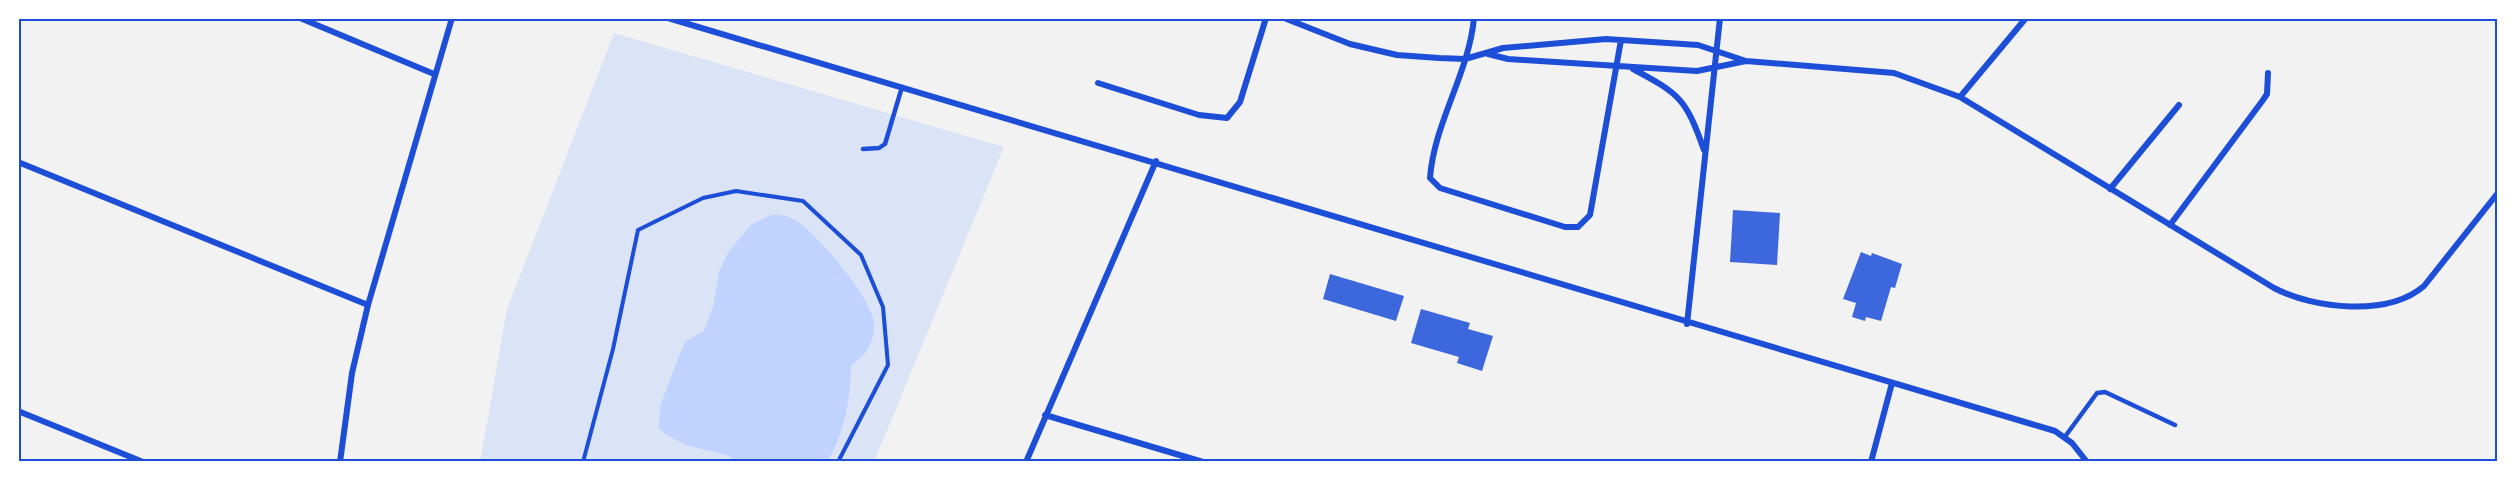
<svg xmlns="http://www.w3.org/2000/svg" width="2515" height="480" font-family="'Work Sans',sans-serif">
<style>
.green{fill:#dbe4f7}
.water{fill:#bfd3fe}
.building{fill:#3d67dc}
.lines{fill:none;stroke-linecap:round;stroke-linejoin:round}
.path{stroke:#1d4ed8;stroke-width:4}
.service{stroke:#1d4ed8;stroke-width:4.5}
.minor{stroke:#1d4ed8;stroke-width:6}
.neatline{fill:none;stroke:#1d4ed8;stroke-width:2}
</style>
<rect width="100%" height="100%" fill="#f2f2f2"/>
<path class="green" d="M614 33 1004 147 874 462H480L507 309Z"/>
<path class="water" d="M771 215C777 215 784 215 789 217 811 224 873 300 874 323 875 341 866 356 851 365 850 400 845 432 827 462H733L731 457C701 446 687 451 659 429L660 406 679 356 685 342 704 331 713 307 719 272 729 251 752 224Z"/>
<path class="building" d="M1733 210 1780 213 1777 265 1730 262Z
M1861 252 1871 256 1872 253 1902 264 1895 288 1891 287 1881 321 1866 317 1865 321 1852 317 1856 303 1843 299Z
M1330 274 1404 296 1396 321 1323 299Z
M1421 309 1470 323 1468 329 1493 336 1482 371 1457 363 1459 357 1411 343Z"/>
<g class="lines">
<path class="path" d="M583 462 613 349 638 230 703 198 736 191 803 201 861 255 883 307 888 365 838 462"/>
<path class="service" d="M863 149 879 148 885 144 902 87
M2064 438 2097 393 2105 392 2175 425"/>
<path class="minor" d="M300 18 434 74
M668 18 2055 431 2072 443 2087 462
M1284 18 1350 44 1397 55 1439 58 1465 59 1503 48 1606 39 1698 45 1746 61 1894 73 1960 97 2274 288C2314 309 2388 317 2424 286L2497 194
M1474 18C1469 73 1434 123 1430 178L1440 188 1565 227H1578L1590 215 1621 40
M1488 54 1508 59 1697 71 1746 61
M1633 69C1680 94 1686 99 1704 150
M1098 83 1199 115 1227 118 1240 102 1266 18
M1960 97 2026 18
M18 162 368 305
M2110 189 2179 105
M2170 225 2263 100 2267 94 2268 73
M1687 324 1720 18
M18 411 143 462
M1045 415 1203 462
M340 462 352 373 368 305 452 18
M1026 462 1156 161
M1871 462 1892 383"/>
</g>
<rect width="2515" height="480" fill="none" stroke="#ffffff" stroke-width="39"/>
<rect x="20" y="20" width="2476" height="440" class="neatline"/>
</svg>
